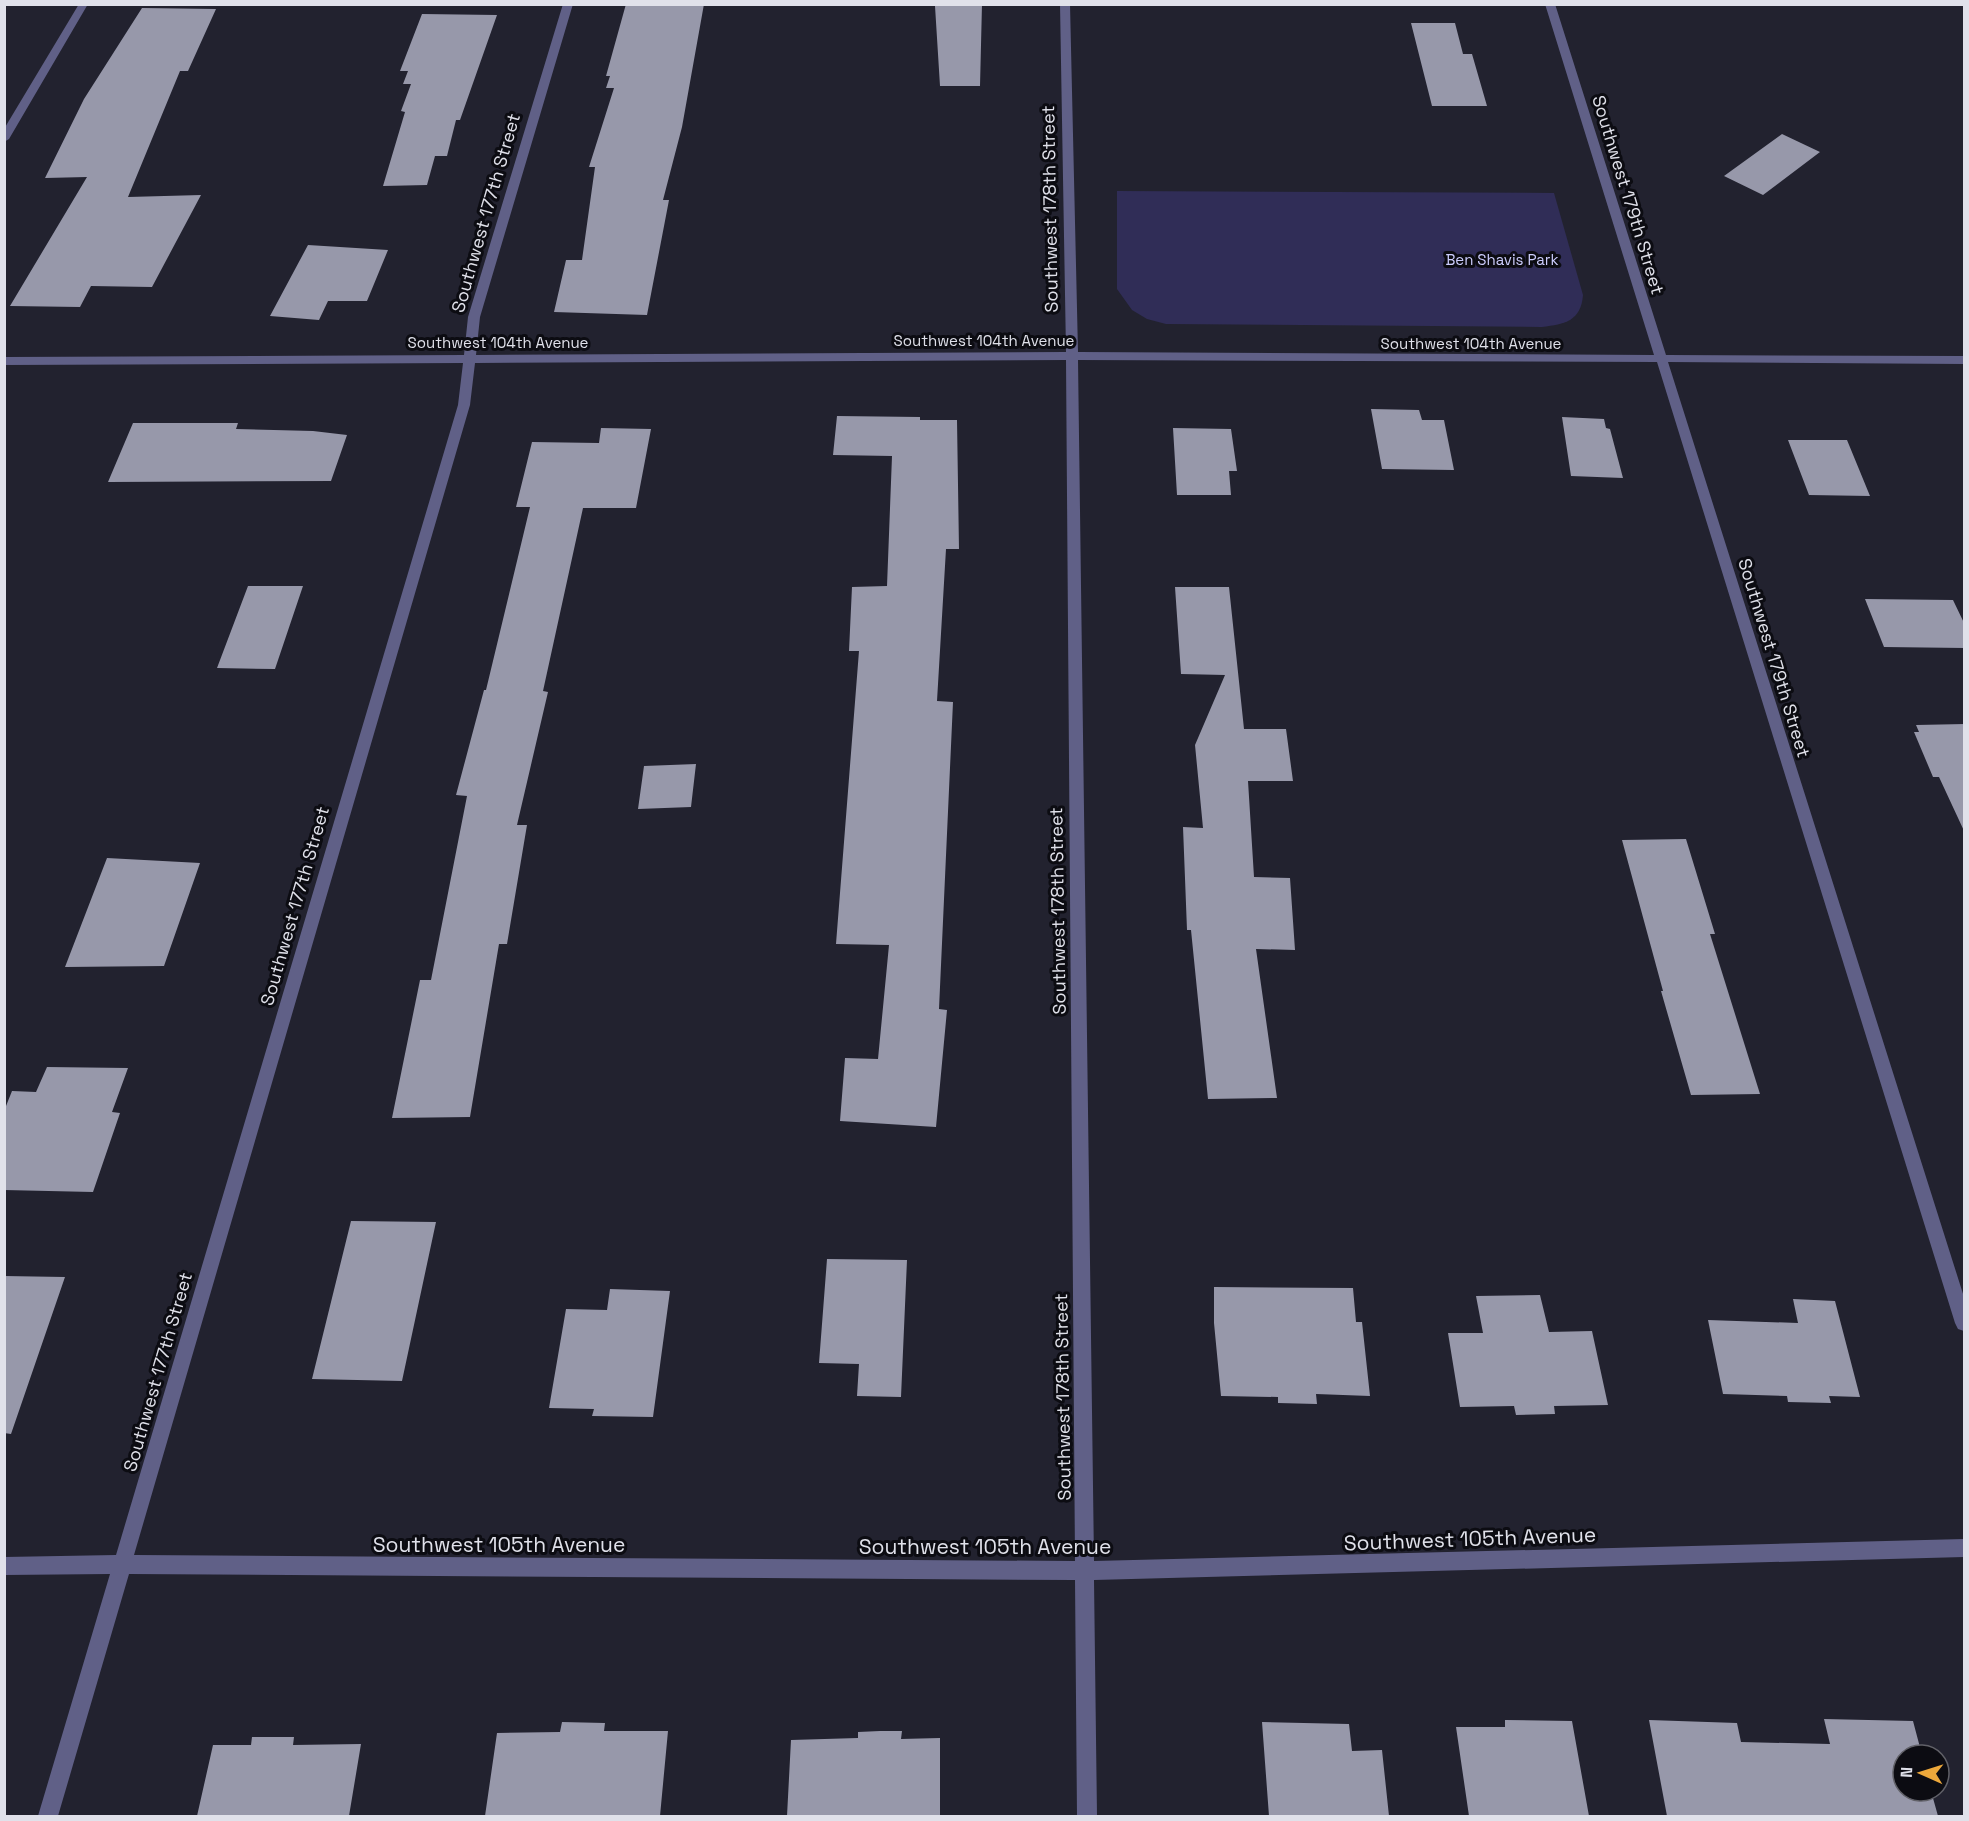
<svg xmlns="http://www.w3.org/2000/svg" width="1969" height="1821" font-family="'Space Grotesk',sans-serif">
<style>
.green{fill:#302d57}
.building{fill:#9798aa}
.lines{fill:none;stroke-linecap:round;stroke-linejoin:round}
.minor{fill:#606087;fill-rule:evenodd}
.labels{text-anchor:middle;stroke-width:6;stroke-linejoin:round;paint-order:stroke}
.far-park-label{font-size:15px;fill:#cccdfd;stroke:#0c0c12}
.far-street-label{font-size:15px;fill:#e0e1ea;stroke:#0c0c12}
.street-label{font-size:18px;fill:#e0e1ea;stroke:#0c0c12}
.near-street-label{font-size:21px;fill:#e0e1ea;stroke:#0c0c12}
</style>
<rect width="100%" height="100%" fill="#22222f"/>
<path class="green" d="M1117 191 1554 193 1583 295C1581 321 1565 324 1542 327L1166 324 1147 319 1132 310 1117 289Z"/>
<path class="building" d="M626 4H704L682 127 663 200H669L647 315 554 312 566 260H582L595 167H589L614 88H606L610 76H606Z
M982 4 980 86H940L935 6Z
M142 8 216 9 188 71H180L128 197 201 195 152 287 91 286 80 307 10 306 87 177 45 178 84 99Z
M422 14 497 15 460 120H456L447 156H435L427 185 383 186 405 112 401 111 411 84H403L408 71H400Z
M1411 23H1455L1463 54H1472L1487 106H1432Z
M1782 134 1820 152 1763 195 1724 176Z
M308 245 388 250 367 301H328L319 320 270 316Z
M1371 409 1419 410 1422 420H1444L1454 470 1382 469Z
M837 416 920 417V420H957L959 549H946L937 701 953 702 939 1009 947 1010 936 1127 840 1121 845 1058 878 1059 889 945 836 944 859 651H849L852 587 887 586 892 456 833 455Z
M1562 417 1604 419 1606 428 1610 429 1623 478 1571 476Z
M133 423H238L236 429 313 431 347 435 331 481 108 482Z
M601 428 651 429 636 508H583L543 691 548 692 517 825H527L507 944H499L470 1117 392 1118 420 980H431L467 796 456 795 484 690H486L530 507H516L532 442 599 443Z
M1173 428 1231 429 1237 471H1229L1231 495H1177Z
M1788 440H1847L1870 496 1809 495Z
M248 586H303L275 669 217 668Z
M1175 587H1229L1244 729H1286L1293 781H1248L1254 877 1290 878 1295 950 1256 949 1277 1098 1208 1099 1191 930H1187L1183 827 1203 828 1195 745 1225 675 1181 674Z
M1865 599 1953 600 1965 625V648L1884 647Z
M1965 724V833L1939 777H1933L1914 732H1919L1916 725Z
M696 764 691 807 638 809 644 766Z
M1686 839 1715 934H1710L1760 1094 1691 1095 1661 991H1663L1622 840Z
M107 858 200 863 164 966 65 967Z
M47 1067 128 1068 112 1112 120 1113 93 1192 4 1190V1111L12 1091 36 1092Z
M351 1221 436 1222 402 1381 312 1379Z
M827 1259 907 1260 901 1397 857 1396 859 1364 819 1363Z
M4 1276 65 1277 11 1434 4 1433Z
M1214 1287 1353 1288 1356 1322H1362L1370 1396 1316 1394 1317 1404 1278 1403V1397L1221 1396 1214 1323Z
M610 1289 670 1291 653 1417 592 1416 594 1409 549 1408 566 1309 607 1310Z
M1540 1295 1549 1332 1592 1331 1608 1405 1554 1406 1555 1414 1516 1415 1514 1406 1460 1407 1448 1333H1483L1476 1296Z
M1793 1299 1835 1301 1860 1397 1829 1396 1831 1403 1788 1402 1787 1396 1723 1394 1708 1320 1798 1323Z
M1824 1719 1913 1721 1922 1755H1903V1791H1931L1938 1816H1667L1649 1720 1737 1723 1741 1742 1830 1744Z
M1505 1720 1572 1721 1589 1816H1469L1456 1727H1505Z
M562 1722 605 1723 604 1731H668L660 1816H485L497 1733 560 1732Z
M1262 1722 1349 1724 1352 1751 1382 1750 1389 1816H1269Z
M880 1731H902L901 1739 940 1738V1816H787L791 1740 858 1738V1732Z
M252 1737H294L293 1745 361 1744 349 1816H197L213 1745H251Z"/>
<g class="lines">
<path class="minor" d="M79 4H88L9 139 4 142V129Z
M563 4H573L480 317 476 355 1066 352 1060 4H1070L1078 352 1654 355 1545 4H1555L1666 355 1964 356V364L1668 362 1964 1297V1331L1958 1329 1955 1323 1657 362 1078 360 1094 1561 1964 1539V1557L1094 1580 1097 1816H1077L1075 1580 129 1574 58 1816H38L110 1574 4 1575V1557L116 1555 458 405 463 363 4 365V357L464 355 468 317ZM1066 360 1075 1561 134 1555 470 405 475 363Z"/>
</g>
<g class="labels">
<g class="far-park-label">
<text x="1502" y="265">Ben Shavis Park</text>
</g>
<g class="far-street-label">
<text x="984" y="346">Southwest 104th Avenue</text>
<text x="498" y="348">Southwest 104th Avenue</text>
<text x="1471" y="349">Southwest 104th Avenue</text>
</g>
<g class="street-label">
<text transform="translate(1628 195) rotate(73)" y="6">Southwest 179th Street</text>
<text transform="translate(1050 209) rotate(-91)" y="6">Southwest 178th Street</text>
<text transform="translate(486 213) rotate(-74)" y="6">Southwest 177th Street</text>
<text transform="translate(1774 658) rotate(73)" y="6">Southwest 179th Street</text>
<text transform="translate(295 906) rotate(-74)" y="6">Southwest 177th Street</text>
<text transform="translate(1058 911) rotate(-91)" y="6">Southwest 178th Street</text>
<text transform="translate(158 1372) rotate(-74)" y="6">Southwest 177th Street</text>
<text transform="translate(1063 1397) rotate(-91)" y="6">Southwest 178th Street</text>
</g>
<g class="near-street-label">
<text transform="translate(1470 1539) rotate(-2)" y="7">Southwest 105th Avenue</text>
<text x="499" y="1552">Southwest 105th Avenue</text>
<text x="985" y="1554">Southwest 105th Avenue</text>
</g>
</g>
<rect width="1969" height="1821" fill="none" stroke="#e0e1ea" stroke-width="12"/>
<g transform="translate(1921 1773) rotate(273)"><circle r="28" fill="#0c0c12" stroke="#616168" stroke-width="1.5"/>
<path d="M0-4.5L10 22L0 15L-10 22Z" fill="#eda83b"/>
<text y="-9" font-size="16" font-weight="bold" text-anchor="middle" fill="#e0e1ea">N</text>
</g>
</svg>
